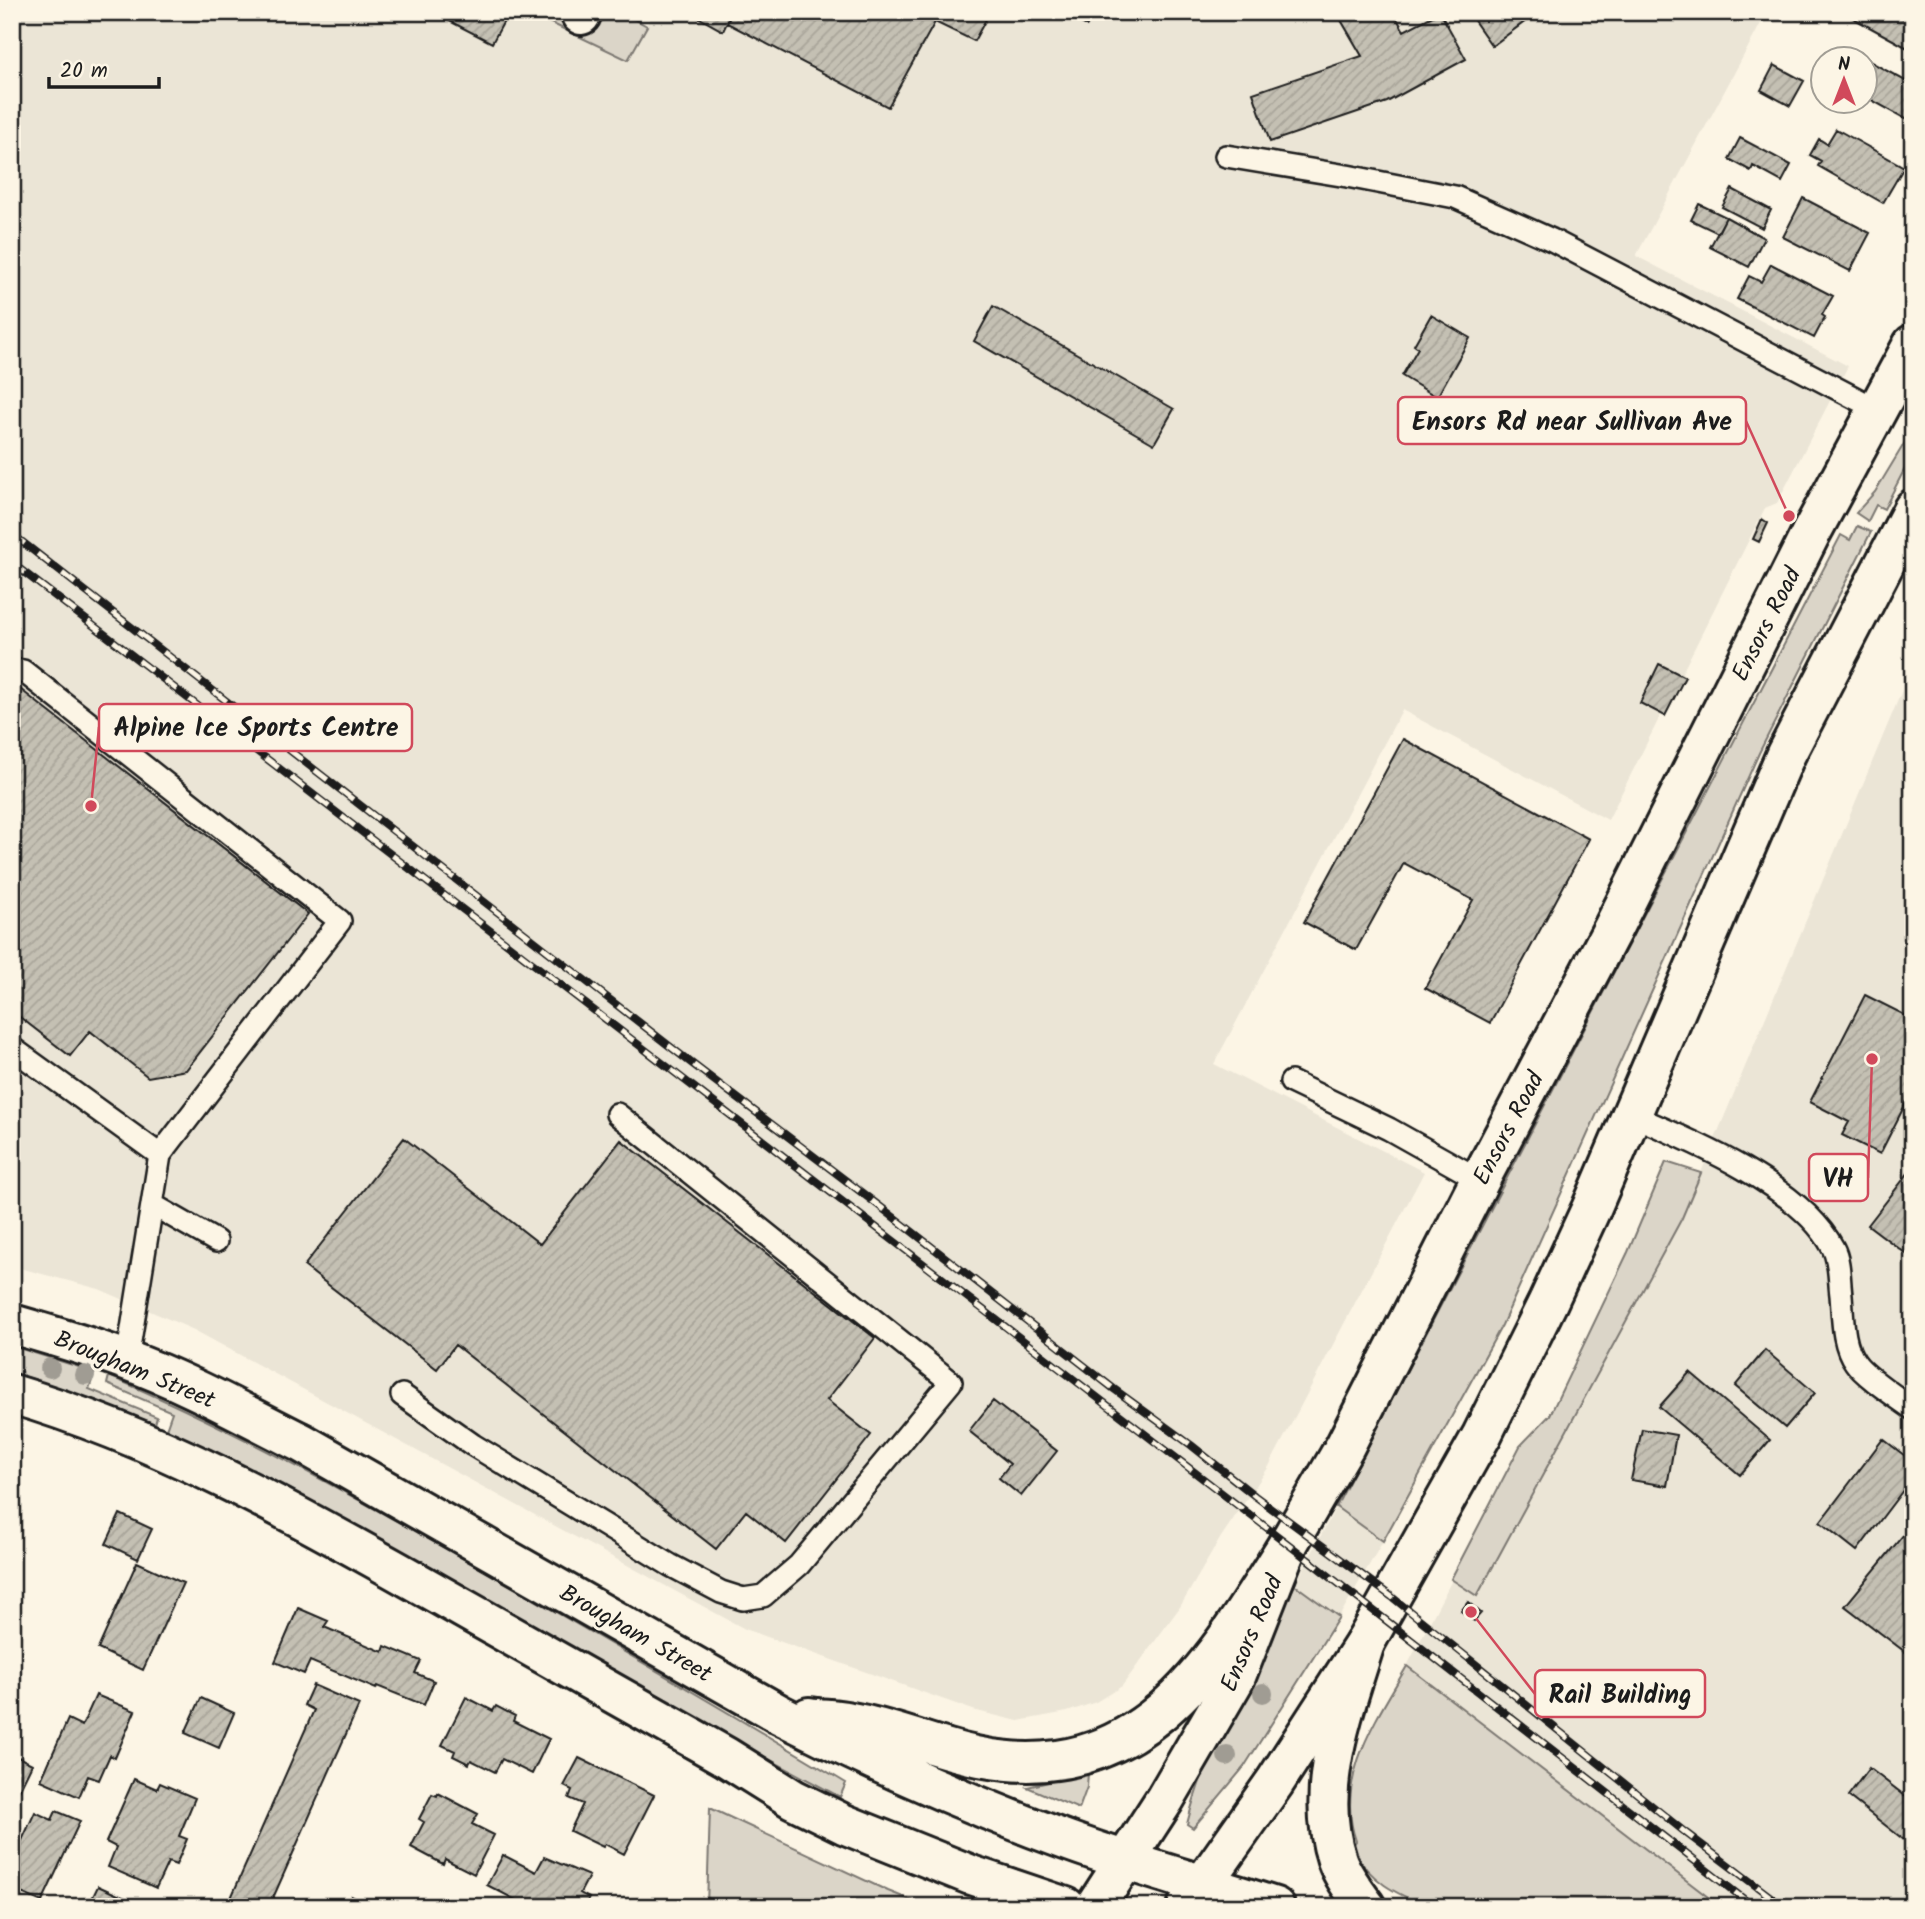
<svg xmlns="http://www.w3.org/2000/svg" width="1925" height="1919" font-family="Kalam,sans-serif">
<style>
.built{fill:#ebe5d6}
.green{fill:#dbd5c8;stroke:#7c7872;stroke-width:2}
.building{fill:url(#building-hatch);stroke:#1c1c1c;stroke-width:2}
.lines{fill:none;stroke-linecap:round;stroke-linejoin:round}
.service-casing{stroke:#1c1c1c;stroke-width:26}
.minor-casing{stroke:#1c1c1c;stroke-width:44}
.primary-casing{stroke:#1c1c1c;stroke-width:44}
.trunk-casing{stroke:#1c1c1c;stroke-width:44}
.service{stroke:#fcf5e5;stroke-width:21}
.minor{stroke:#fcf5e5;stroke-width:38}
.primary{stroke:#fcf5e5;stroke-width:38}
.trunk{stroke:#fcf5e5;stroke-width:38}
.rail-casing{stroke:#1c1c1c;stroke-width:8}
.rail{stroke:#fcf5e5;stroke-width:5;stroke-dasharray:16;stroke-linecap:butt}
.tree{fill:#a09c93}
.labels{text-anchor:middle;stroke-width:6;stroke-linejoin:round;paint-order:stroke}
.street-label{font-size:24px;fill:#1c1c1c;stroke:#fcf5e5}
.leader{fill:none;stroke:#d1495b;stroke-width:2.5}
.callout-dot{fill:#d1495b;stroke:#fcf5e5;stroke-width:2.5}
.callout{fill:#fcf5e5;stroke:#d1495b;stroke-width:2.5}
.callout-label{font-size:26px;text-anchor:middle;font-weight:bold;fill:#1c1c1c}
</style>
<defs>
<pattern id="building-hatch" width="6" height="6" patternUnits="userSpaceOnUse" patternTransform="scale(1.75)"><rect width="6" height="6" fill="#c4c0b3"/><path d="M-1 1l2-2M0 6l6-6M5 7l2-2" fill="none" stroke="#a8a499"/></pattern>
</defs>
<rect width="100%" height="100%" fill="#fcf5e5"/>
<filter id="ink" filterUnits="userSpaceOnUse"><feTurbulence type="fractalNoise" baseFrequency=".0143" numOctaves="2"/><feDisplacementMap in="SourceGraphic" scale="14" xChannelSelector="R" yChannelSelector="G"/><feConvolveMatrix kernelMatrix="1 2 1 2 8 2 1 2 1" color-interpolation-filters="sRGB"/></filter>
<g filter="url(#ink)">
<path class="built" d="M12 12H528L627 60 654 12H1767L1636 256 1848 366 1777 503 1765 508 1608 820 1402 710 1214 1064 1424 1172 1268 1468 1221 1537 1180 1607 1122 1686 1096 1702 1067 1712 1018 1721 973 1710 745 1629 194 1330 99 1289 12 1266Z
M1913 664V1907H1721L1407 1666 1453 1578 1477 1596 1682 1218Z
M1336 1507 1383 1541 1339 1617 1295 1585Z"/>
<path class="green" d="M528 12C536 12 547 11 555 13 564 16 571 24 580 24 613 24 612 5 647 26L628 60Z
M1913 429V453L1884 509 1876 505 1868 521 1856 513 1875 492Z
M1857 526 1871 532 1759 753 1502 1325 1383 1541 1336 1507 1841 535 1850 540Z
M1666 1162 1701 1173 1682 1218 1477 1596 1451 1579 1520 1446 1550 1415 1628 1252Z
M12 1346 95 1372 89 1389 157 1417 155 1424 86 1397 12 1372Z
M109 1376C239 1431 362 1501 485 1571 606 1641 726 1711 846 1783L840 1797 675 1709 283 1485 166 1429 172 1412 107 1384Z
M1295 1585 1339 1617 1244 1767 1193 1828 1187 1824C1208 1740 1256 1662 1295 1585Z
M1407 1666 1721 1907H1430C1393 1893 1372 1882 1351 1848L1356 1841C1334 1779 1377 1718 1407 1666Z
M1088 1773 1087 1787 1079 1809 1027 1787Z
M710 1808 888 1891 928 1907H707Z"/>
<path class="building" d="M432 12H509L492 43Z
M689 12H732L723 31Z
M732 12H990L974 41 935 22 888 107 727 23Z
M1060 12H1093L1087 26Z
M1355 12H1393L1404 31 1440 12 1466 59 1387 102 1270 142 1253 93 1362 56 1341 20Z
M1468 12H1538L1492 46Z
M1842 12 1913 13V51Z
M1849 50 1913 85V123L1866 97V60H1843Z
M1774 65 1804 81 1790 106 1761 90Z
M1836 129 1904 167 1883 203 1818 166 1821 161 1810 155 1819 139 1827 144Z
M1740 138 1791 165 1782 182 1753 166 1751 171 1729 159Z
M1732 189 1771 210 1762 228 1722 207Z
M1803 198 1870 233 1850 271 1783 237Z
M1699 204 1726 217 1718 233 1691 220Z
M1726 217 1764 238 1749 267 1710 247Z
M1771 264 1833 296 1822 315 1825 317 1814 338 1737 299 1749 276 1761 282Z
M993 306 1174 409 1154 444 974 341Z
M1431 315 1470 338 1437 397 1402 376 1418 348 1414 345Z
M1762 519 1768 523 1759 542 1753 539Z
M1659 664 1685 677 1665 716 1640 703Z
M20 689 308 914 186 1070 148 1077 90 1031 70 1056 12 1011V699Z
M1403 739 1589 839 1490 1023 1425 988 1473 900 1404 863 1356 950 1304 922Z
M1865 995 1913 1019V1102L1908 1099 1880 1154 1842 1135 1849 1122 1810 1102Z
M404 1138 540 1244 621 1140 875 1338 827 1400 871 1435 786 1543 746 1511 716 1549 455 1345 437 1369 304 1266Z
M1913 1167V1259L1868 1225Z
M1765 1350 1815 1393 1785 1428 1735 1386Z
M1690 1372 1770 1440 1740 1475 1659 1407Z
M993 1401 1057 1451 1021 1496 999 1478 1010 1464 969 1431Z
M1642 1429 1676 1435 1667 1486 1631 1480Z
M1883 1439 1913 1462V1477L1857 1551 1820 1522Z
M120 1514 152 1529 138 1559 106 1544Z
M1913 1523V1658L1845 1606Z
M137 1562 183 1583 143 1670 98 1649Z
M1468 1602 1481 1613 1474 1621 1461 1611Z
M298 1608 328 1621 324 1627 383 1652 385 1646 421 1661 415 1673 434 1681 424 1705 377 1686 376 1689 310 1661 304 1674 275 1662Z
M313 1685 359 1705 269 1907H227L314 1710 304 1705Z
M96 1695 135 1711 115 1758 110 1755 99 1780 88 1776 79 1797 41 1780 68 1719 82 1726Z
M466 1697 493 1711 496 1706 515 1716 513 1721 549 1739 532 1774 502 1759 495 1772 471 1760 469 1764 453 1756 455 1751 442 1745Z
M201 1698 234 1713 219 1748 185 1733Z
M12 1754 32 1764 12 1805Z
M579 1758 654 1795 624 1854 605 1844 603 1847 570 1831 583 1804 569 1798 572 1790 564 1786Z
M1869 1768 1913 1802V1847L1848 1796Z
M134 1779 157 1789 160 1783 195 1798 179 1836 187 1839 176 1865 168 1862 156 1888 108 1867 116 1847 106 1842Z
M438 1793 478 1814 472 1824 494 1835 474 1874 445 1859 443 1864 411 1847 424 1822 419 1819 432 1794 437 1796Z
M56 1811 80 1821 42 1902 12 1889V1862L35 1812 52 1820Z
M503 1855 536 1872 544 1857 589 1876 580 1893 589 1898 584 1907H529L487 1885Z
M98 1886 145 1907H88Z
M351 1896 370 1906V1907H346Z"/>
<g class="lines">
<defs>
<path id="service" d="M1226 156 1347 176 1455 197 1552 240 1878 410
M12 670 23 671 340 921 160 1155 127 1360
M12 1048 160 1155
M1291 1082 1389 1129 1480 1180
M1631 1115C1693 1141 1801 1187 1833 1248 1840 1261 1839 1280 1841 1295 1843 1317 1842 1344 1855 1362 1864 1376 1898 1398 1913 1409
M153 1205 216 1241
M402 1395 473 1445 670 1565 721 1592 743 1599 763 1596 799 1565 951 1382 617 1114"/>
<path id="minor" d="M581 15 582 12"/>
<path id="primary" d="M1095 1907 1165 1799 1235 1679 1288 1544 1345 1446 1480 1180 1613 928 1810 535 1913 344
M1187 1907 1275 1782 1365 1643 1482 1435 1548 1302 1591 1209 1786 754 1913 509"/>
<path id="trunk" d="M12 1324C50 1335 89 1346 126 1360 187 1382 244 1414 302 1443L779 1714C867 1759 959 1800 1052 1835 1125 1863 1201 1883 1275 1907
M12 1394C158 1437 289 1510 420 1584 522 1642 624 1699 726 1757L793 1799 844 1824 971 1875 1066 1907
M1365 1643C1344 1712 1313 1788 1337 1860 1343 1877 1355 1892 1366 1907
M809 1717C823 1719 837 1719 851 1722 894 1729 937 1749 980 1757 1142 1789 1215 1661 1288 1544"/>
</defs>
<use href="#service" class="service-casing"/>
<use href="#minor" class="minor-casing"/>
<use href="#primary" class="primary-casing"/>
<use href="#trunk" class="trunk-casing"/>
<use href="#service" class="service"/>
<use href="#minor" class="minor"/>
<use href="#primary" class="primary"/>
<use href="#trunk" class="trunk"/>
<defs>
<path id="rail" d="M12 534 690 1062 882 1208 1114 1389 1191 1445 1255 1496 1392 1597 1686 1833 1784 1907
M12 563 1288 1544 1754 1907"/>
</defs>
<use href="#rail" class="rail-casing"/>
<use href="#rail" class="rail"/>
</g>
<g class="tree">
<circle cx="50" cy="1368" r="10"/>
<circle cx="85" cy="1375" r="10"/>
<circle cx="1263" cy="1693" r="10"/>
<circle cx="1227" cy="1756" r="10"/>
</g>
</g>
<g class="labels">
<g class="street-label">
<text transform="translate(1766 624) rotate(-63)" y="8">Ensors Road</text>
<text transform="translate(1508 1128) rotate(-62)" y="8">Ensors Road</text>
<text transform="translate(135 1369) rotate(22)" y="8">Brougham Street</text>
<text transform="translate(636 1633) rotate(30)" y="8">Brougham Street</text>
<text transform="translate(1251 1633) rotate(-67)" y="8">Ensors Road</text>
</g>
</g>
<path class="leader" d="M1789 516L1746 421M91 806L99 727M1872 1059L1868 1178M1471 1612L1535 1694"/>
<g class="callout-dot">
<circle cx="1789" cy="516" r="7"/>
<circle cx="91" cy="806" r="7"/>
<circle cx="1872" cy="1059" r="7"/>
<circle cx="1471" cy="1612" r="7"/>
</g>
<g class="callout">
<rect x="1398" y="397" width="348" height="47" rx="7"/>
<rect x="99" y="704" width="313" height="47" rx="7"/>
<rect x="1809" y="1154" width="59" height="47" rx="7"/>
<rect x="1535" y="1670" width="170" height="47" rx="7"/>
</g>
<g class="callout-label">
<text x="1572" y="430">Ensors Rd near Sullivan Ave</text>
<text x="256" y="736">Alpine Ice Sports Centre</text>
<text x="1838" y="1187">VH</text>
<text x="1620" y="1703">Rail Building</text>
</g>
<rect width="1925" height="1919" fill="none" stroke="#fcf5e5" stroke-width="42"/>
<rect x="21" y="21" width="1883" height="1877" fill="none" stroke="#1c1c1c" stroke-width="2.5" filter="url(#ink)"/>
<g transform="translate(1844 80)"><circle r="33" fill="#fcf5e5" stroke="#a29e95" stroke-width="2"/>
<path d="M0-5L12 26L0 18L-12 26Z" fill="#d1495b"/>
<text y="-10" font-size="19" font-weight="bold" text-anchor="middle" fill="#1c1c1c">N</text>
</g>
<path d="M49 77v10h110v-10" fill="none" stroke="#1c1c1c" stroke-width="3.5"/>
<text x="60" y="77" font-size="21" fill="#1c1c1c" stroke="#fcf5e5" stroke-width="5" paint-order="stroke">20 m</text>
</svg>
